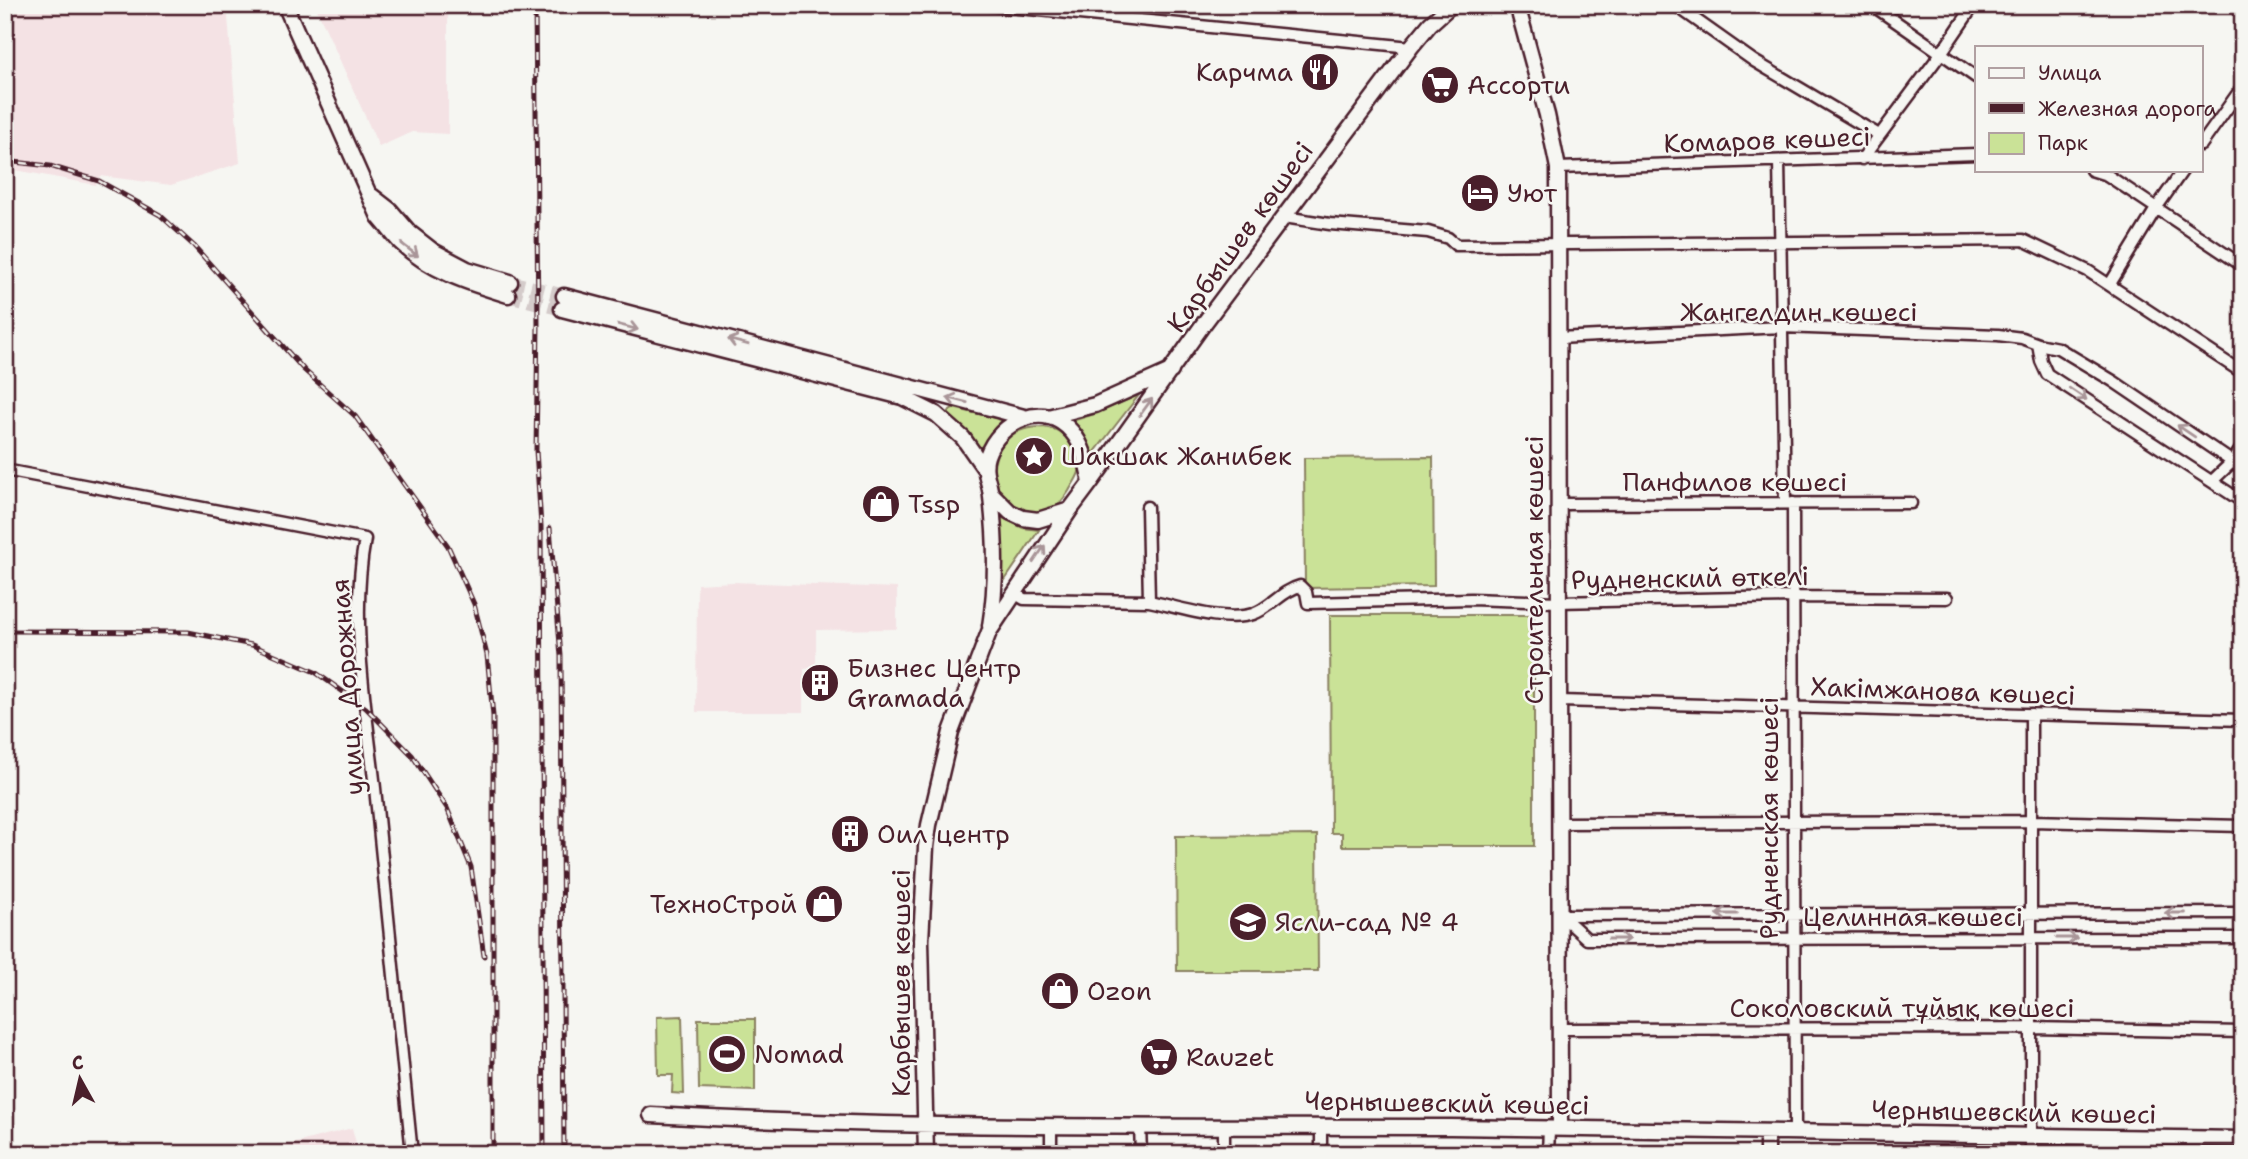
<svg xmlns="http://www.w3.org/2000/svg" width="2248" height="1159" font-family="'Shantell Sans',sans-serif">
<style>
.built{fill:#f4e2e4}
.green{fill:#cae297;stroke:#8a8061;stroke-width:2}
.lines{fill:none;stroke-linecap:round;stroke-linejoin:round}
.secondary-tunnel{stroke:#d4cbca;stroke-width:14;stroke-dasharray:14 7;stroke-linecap:butt}
.street-casing{stroke:#4a1f2b;stroke-width:15}
.secondary-casing{stroke:#4a1f2b;stroke-width:19}
.street{stroke:#f6f6f2;stroke-width:10}
.secondary{stroke:#f6f6f2;stroke-width:14}
.rail-casing{stroke:#4a1f2b;stroke-width:5}
.rail{stroke:#f6f6f2;stroke-width:2.5;stroke-dasharray:8;stroke-linecap:butt}
.oneway{stroke:#a99598}
.labels{text-anchor:middle;stroke-width:5;stroke-linejoin:round;paint-order:stroke}
.poi-label{font-size:26px;fill:#4a1f2b;stroke:#f6f6f2;text-anchor:start}
.street-label{font-size:26px;fill:#4a1f2b;stroke:#f6f6f2}
</style>
<rect width="100%" height="100%" fill="#f6f6f2"/>
<filter id="ink" filterUnits="userSpaceOnUse"><feTurbulence type="fractalNoise" baseFrequency=".0143" numOctaves="2"/><feDisplacementMap in="SourceGraphic" scale="14" xChannelSelector="R" yChannelSelector="G"/><feConvolveMatrix kernelMatrix="1 2 1 2 8 2 1 2 1" color-interpolation-filters="sRGB"/></filter>
<g filter="url(#ink)">
<path class="built" d="M5 5H227L240 163 171 185 101 176 96 185 5 168Z
M315 5H448V134L412 132 379 147Z
M733 582 897 588V629L816 630V668L804 669V712H696L697 584Z
M352 1128 359 1154H254Z"/>
<path class="green" d="M1139 395 1094 453 1072 421 1094 414Z
M953 408 1004 420 989 435 980 451 946 417 950 410Z
M1043 427C1047 428 1054 429 1058 431 1071 438 1083 457 1079 472 1077 479 1072 485 1069 491 1064 498 1058 507 1051 511 1035 519 1011 511 1002 497 987 478 993 449 1012 435 1021 428 1032 427 1043 427Z
M1433 457 1434 586 1305 588 1304 458Z
M1001 517 1023 528 1039 530 1003 583Z
M1330 615H1534V846H1342V833H1331Z
M1317 835 1318 971H1177L1176 836Z
M682 1016 684 1094 672 1093 673 1075H658L657 1017Z
M698 1019H755V1091L699 1089Z"/>
<g class="lines">
<path class="secondary-tunnel" d="M510 282 564 296
M508 295 562 309"/>
<defs>
<path id="street" d="M989 5 1411 47
M1675 5 1754 61 1879 135
M1872 5 1977 78
M2201 145 2243 86
M1862 159 1942 52 1974 5
M1779 161 1785 503
M1558 168 1977 154
M2091 170 2107 175 2243 266
M1284 217 1330 224 1428 232 1448 238 1456 245 2023 240 2088 271 2243 373
M2110 284 2157 207 2183 170
M1558 338 1782 327 1998 335 2022 338 2038 344 2058 348 2113 381 2243 469
M2038 344 2041 361 2047 374 2243 502
M5 470 365 539C350 619 366 708 375 788 387 910 399 1032 412 1154
M2212 481 2232 462 2243 446
M1793 503 1795 1133
M1558 504 1911 503
M1014 593 1024 599 1149 601 1147 507
M1149 601C1178 607 1224 623 1253 614 1271 608 1281 591 1300 586L1306 592 1308 603 1471 599 1558 602 1793 597 1947 598
M1559 701 2243 720
M1560 823 2031 821 2243 826
M1561 915 1587 939 2243 938
M1561 915 2243 913
M1561 1029 2031 1028 2243 1032
M1051 1125V1154
M1140 1125 1141 1154
M1224 1126V1154
M1321 1127V1154
M1548 1154 1549 1128
M2031 1154V714"/>
<path id="secondary" d="M285 5 379 217C386 225 393 234 400 242 430 271 469 283 508 295
M1519 5 1520 16 1547 115 1558 168 1560 1128
M372 196 390 210 410 233 433 251 467 269 510 282
M564 296 1024 417
M562 309 902 397 936 414 963 438 984 468
M1048 417 1095 405 1171 371
M1091 482 1202 326 1411 47 1430 24 1451 5
M990 626C997 584 996 540 991 497 990 481 982 472 987 456 999 421 1045 399 1072 432 1084 446 1087 465 1091 482L1070 510 1038 520 1023 518 1010 512 991 493
M651 1115C917 1130 1185 1126 1451 1127 1715 1129 1979 1137 2243 1139
M926 1154 921 940 926 847 929 825 951 732 989 632 1070 510
M1767 1154V1133"/>
</defs>
<use href="#street" class="street-casing"/>
<use href="#secondary" class="secondary-casing"/>
<use href="#street" class="street"/>
<use href="#secondary" class="secondary"/>
<defs>
<path id="rail" d="M535 5 538 325 536 450 541 526 544 1154
M5 161 50 166 99 181 160 215 194 246 304 370 355 416 448 546 474 604 487 655 493 716V1154
M550 528 561 656 564 1154
M5 631 188 632 252 645 315 672 366 708 412 755 447 808 471 867 484 956"/>
</defs>
<use href="#rail" class="rail-casing"/>
<use href="#rail" class="rail"/>
</g>
<defs><path id="oneway-shaft" d="M-6 0H5M1.5-3L5.5 0L1.5 3" fill="none" stroke-width="1.6" stroke-linecap="round" stroke-linejoin="round" transform="scale(1.75)"/></defs>
<g class="oneway">
<use href="#oneway-shaft" transform="translate(410 250) rotate(38)"/>
<use href="#oneway-shaft" transform="translate(628 327) rotate(15)"/>
<use href="#oneway-shaft" transform="translate(738 342) rotate(-165)"/>
<use href="#oneway-shaft" transform="translate(2078 394) rotate(34)"/>
<use href="#oneway-shaft" transform="translate(957 400) rotate(-166)"/>
<use href="#oneway-shaft" transform="translate(1146 407) rotate(-54)"/>
<use href="#oneway-shaft" transform="translate(2186 431) rotate(-146)"/>
<use href="#oneway-shaft" transform="translate(1039 554) rotate(-56)"/>
<use href="#oneway-shaft" transform="translate(2175 913) rotate(180)"/>
<use href="#oneway-shaft" transform="translate(1727 914) rotate(180)"/>
<use href="#oneway-shaft" transform="translate(2067 938)"/>
<use href="#oneway-shaft" transform="translate(1619 939)"/>
</g>
</g>
<defs>
<symbol id="restaurant-disc" viewBox="-11 -11 22 22"><circle r="9.5" fill="#4a1f2b" stroke="#f6f6f2"/><path d="M-5-6h1v4h1v-4h1v4h1v-4h1v5L-1.5 .5V6h-2V.5L-5-1ZM5-6V6H3V1.5H1.5Q1.5-4 5-6Z" fill="#fff"/></symbol>
<symbol id="supermarket-disc" viewBox="-11 -11 22 22"><circle r="9.5" fill="#4a1f2b" stroke="#f6f6f2"/><path d="M-6-5.5h2.5l.6 2H6L4.5 2H-2.5L-4.4-4H-6ZM-1.5 3.2a1.3 1.3 0 1 0 .1 0ZM3 3.2a1.3 1.3 0 1 0 .1 0Z" fill="#fff"/></symbol>
<symbol id="hotel-disc" viewBox="-11 -11 22 22"><circle r="9.5" fill="#4a1f2b" stroke="#f6f6f2"/><path d="M-6-4.5h1.5V1H6V5H4.5V3h-9V5H-6ZM-4 0a1.8 1.8 0 1 1 3.6 0ZM.5 0V-2.5h3Q6-2.5 6 0Z" fill="#fff"/></symbol>
<symbol id="sight-disc" viewBox="-11 -11 22 22"><circle r="9.5" fill="#4a1f2b" stroke="#f6f6f2"/><path d="M0-6L1.8-2.2L6-1.7L2.9 1.2L3.7 5.4L0 3.3L-3.7 5.4L-2.9 1.2L-6-1.7L-1.8-2.2Z" fill="#fff"/></symbol>
<symbol id="shop-disc" viewBox="-11 -11 22 22"><circle r="9.5" fill="#4a1f2b" stroke="#f6f6f2"/><path d="M-5-2.5h2.3a2.7 3.5 0 0 1 5.4 0H5L5.5 6h-11ZM-1.5-2.5h3a1.5 2.3 0 0 0-3 0Z" fill="#fff"/></symbol>
<symbol id="building-disc" viewBox="-11 -11 22 22"><circle r="9.5" fill="#4a1f2b" stroke="#f6f6f2"/><path d="M-4-6H4V6H1V3H-1V6H-4ZM-2.5-4.3h1.7v1.8h-1.7ZM.8-4.3h1.7v1.8H.8ZM-2.5-1h1.7V.8h-1.7ZM.8-1h1.7V.8H.8Z" fill="#fff"/></symbol>
<symbol id="school-disc" viewBox="-11 -11 22 22"><circle r="9.5" fill="#4a1f2b" stroke="#f6f6f2"/><path d="M0-5L7-2L0 1L-7-2ZM-4 1L0 2.5L4 1V4Q0 6-4 4Z" fill="#fff"/></symbol>
<symbol id="stadium-disc" viewBox="-11 -11 22 22"><circle r="9.5" fill="#4a1f2b" stroke="#f6f6f2"/><path d="M0-5a6.5 5 0 1 0 0 10a6.5 5 0 1 0 0-10ZM-3.5-1.8h7v3.6h-7Z" fill="#fff"/></symbol>
</defs>
<g fill-rule="evenodd">
<use href="#restaurant-disc" x="1298" y="50" width="44" height="44"/>
<use href="#supermarket-disc" x="1418" y="63" width="44" height="44"/>
<use href="#hotel-disc" x="1458" y="171" width="44" height="44"/>
<use href="#sight-disc" x="1012" y="434" width="44" height="44"/>
<use href="#shop-disc" x="859" y="482" width="44" height="44"/>
<use href="#building-disc" x="798" y="661" width="44" height="44"/>
<use href="#building-disc" x="828" y="812" width="44" height="44"/>
<use href="#shop-disc" x="802" y="882" width="44" height="44"/>
<use href="#school-disc" x="1226" y="900" width="44" height="44"/>
<use href="#shop-disc" x="1038" y="969" width="44" height="44"/>
<use href="#stadium-disc" x="705" y="1032" width="44" height="44"/>
<use href="#supermarket-disc" x="1137" y="1035" width="44" height="44"/>
</g>
<g class="labels">
<g class="poi-label">
<text x="1293" y="81" text-anchor="end">Карчма</text>
<text x="1467" y="94">Ассорти</text>
<text x="1507" y="202">Уют</text>
<text x="1061" y="465">Шакшак Жанибек</text>
<text x="908" y="513">Tssp</text>
<text x="847" y="677">Бизнес Центр<tspan x="847" dy="30">Gramada</tspan></text>
<text x="877" y="843">Оил центр</text>
<text x="797" y="913" text-anchor="end">ТехноСтрой</text>
<text x="1275" y="931">Ясли-сад № 4</text>
<text x="1087" y="1000">Ozon</text>
<text x="754" y="1063">Nomad</text>
<text x="1186" y="1066">Rauzet</text>
</g>
<g class="street-label">
<text transform="translate(1767 140) rotate(-2)" y="9">Комаров көшесі</text>
<text transform="translate(1240 237) rotate(-54)" y="9">Карбышев көшесі</text>
<text x="1799" y="321">Жангелдин көшесі</text>
<text x="1735" y="491">Панфилов көшесі</text>
<text transform="translate(1534 570) rotate(-90)" y="9">Строительная көшесі</text>
<text transform="translate(1690 578) rotate(-1)" y="9">Рудненский өткелі</text>
<text transform="translate(347 687) rotate(-94)" y="9">улица Дорожная</text>
<text transform="translate(1943 691) rotate(2)" y="9">Хакімжанова көшесі</text>
<text transform="translate(1769 818) rotate(-90)" y="9">Рудненская көшесі</text>
<text x="1913" y="926">Целинная көшесі</text>
<text transform="translate(901 983) rotate(-90)" y="9">Карбышев көшесі</text>
<text x="1902" y="1017">Соколовский тұйық көшесі</text>
<text transform="translate(1447 1103) rotate(1)" y="9">Чернышевский көшесі</text>
<text transform="translate(2014 1112) rotate(1)" y="9">Чернышевский көшесі</text>
</g>
</g>
<rect width="2248" height="1159" fill="none" stroke="#f6f6f2" stroke-width="28"/>
<rect x="14" y="14" width="2220" height="1131" fill="none" stroke="#4a1f2b" stroke-width="2.5" filter="url(#ink)"/>
<rect x="1975" y="46" width="228" height="126" fill="#f6f6f2" stroke="#b1a0a2" stroke-width="2"/>
<rect x="1989" y="68" width="35" height="10" fill="#f6f6f2" stroke="#b1a0a2" stroke-width="2"/>
<text x="2038" y="80" font-size="21" fill="#4a1f2b">Улица</text>
<rect x="1989" y="103" width="35" height="10" fill="#4a1f2b" stroke="#b1a0a2" stroke-width="2"/>
<text x="2038" y="116" font-size="21" fill="#4a1f2b">Железная дорога</text>
<rect x="1989" y="133" width="35" height="21" fill="#cae297" stroke="#b1a0a2" stroke-width="2"/>
<text x="2038" y="150" font-size="21" fill="#4a1f2b">Парк</text>
<g transform="translate(80 1079) rotate(352)" stroke="#f6f6f2" stroke-width="5" paint-order="stroke">
<path d="M0-5L12 26L0 18L-12 26Z" fill="#4a1f2b"/>
<text y="-10" font-size="19" font-weight="bold" text-anchor="middle" fill="#4a1f2b">С</text>
</g>
</svg>
